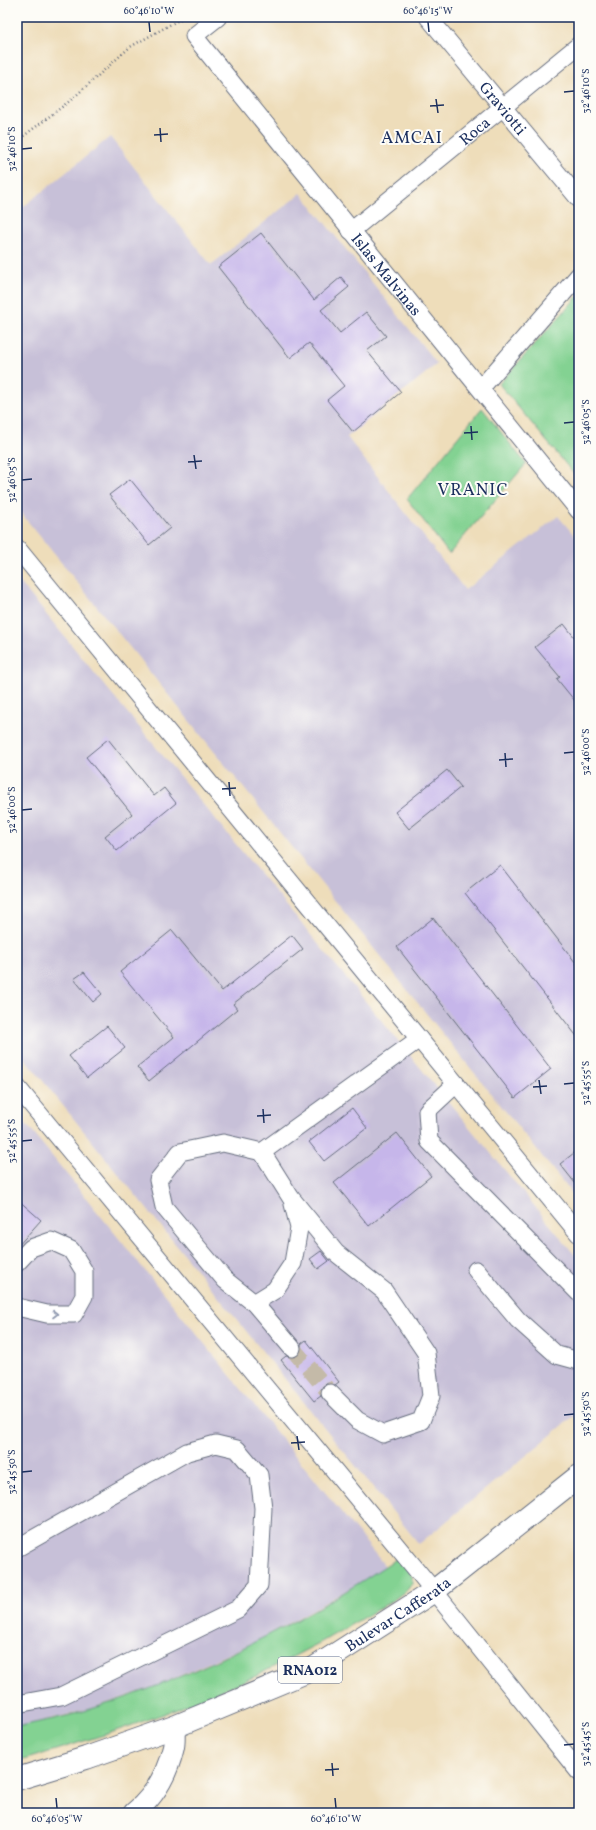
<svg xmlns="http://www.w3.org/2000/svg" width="596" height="1830" font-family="Vollkorn,serif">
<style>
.industrial{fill:#c7c0d8}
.green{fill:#83d292;stroke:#4f8078}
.building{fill:#c6b6ea}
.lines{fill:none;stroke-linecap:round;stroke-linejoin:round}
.minor-tunnel{stroke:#c4baa8;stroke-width:17;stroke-dasharray:17 8;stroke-linecap:butt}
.minor-casing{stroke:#656c7e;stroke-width:19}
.major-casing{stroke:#656c7e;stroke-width:23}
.highway-casing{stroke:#656c7e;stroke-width:24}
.path{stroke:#656c7e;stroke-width:2.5;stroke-dasharray:1 3;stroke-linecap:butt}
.minor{stroke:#fff;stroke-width:17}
.major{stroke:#fff;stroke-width:21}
.highway{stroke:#fff;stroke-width:22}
.oneway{stroke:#8d97ae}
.ticks{fill:none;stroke:#1b2f5e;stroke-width:1.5}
.labels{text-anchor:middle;stroke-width:4;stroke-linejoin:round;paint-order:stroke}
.shield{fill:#fdfcf7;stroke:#5f6c8c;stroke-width:1}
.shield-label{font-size:15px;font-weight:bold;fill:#1b2f5e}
.street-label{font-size:16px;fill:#1b2f5e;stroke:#fdfcf7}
.neighbourhood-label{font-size:17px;letter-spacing:1px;fill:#1b2f5e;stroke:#fdfcf7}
.neatline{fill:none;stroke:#1b2f5e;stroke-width:1.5}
.ticks-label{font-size:10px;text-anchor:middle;fill:#1b2f5e}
</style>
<rect width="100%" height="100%" fill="#fdfcf7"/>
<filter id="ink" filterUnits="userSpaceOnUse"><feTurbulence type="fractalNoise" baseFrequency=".025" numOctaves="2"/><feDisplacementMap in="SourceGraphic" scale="8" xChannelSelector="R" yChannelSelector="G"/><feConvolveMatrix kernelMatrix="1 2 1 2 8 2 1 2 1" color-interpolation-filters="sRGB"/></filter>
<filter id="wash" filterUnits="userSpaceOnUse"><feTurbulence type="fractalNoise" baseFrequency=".012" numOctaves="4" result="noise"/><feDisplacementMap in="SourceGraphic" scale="16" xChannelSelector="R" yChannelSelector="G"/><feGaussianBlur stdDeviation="0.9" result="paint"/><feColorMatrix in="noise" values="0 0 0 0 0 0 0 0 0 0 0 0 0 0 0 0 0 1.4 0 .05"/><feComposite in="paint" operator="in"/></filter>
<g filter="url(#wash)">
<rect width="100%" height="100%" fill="#eeddba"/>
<path class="industrial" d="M110 137 211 265 301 193 437 364 347 437 465 590 558 516 579 541V1202L17 508V212Z
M17 579 579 1260V1412L419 1544 17 1049Z
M17 1113 385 1566 366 1579 259 1640 159 1685 90 1709 17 1727Z"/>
<path class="green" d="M579 295V480L499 384Z
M482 408 526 464 449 554 407 499Z
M400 1556 412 1576V1583L408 1589 392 1601 323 1641 256 1676 175 1710 107 1734 17 1762V1727C41 1721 67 1717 91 1709 198 1676 308 1619 400 1556Z"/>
<g id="blocks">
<path class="building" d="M261 233 314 300 341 277 349 287 321 310 340 333 366 312 386 336 367 351 401 392 353 432 327 400 344 386 309 343 290 358 218 267Z
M130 479 170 528 149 545 109 495Z
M564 624 579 643V706L557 679 560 677 535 647Z
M108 739 154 796 164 788 176 803 117 851 105 836 132 814 86 757Z
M447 770 461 787 409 829 395 812Z
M500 865 579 967V1039L465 893Z
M433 918 551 1069 515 1098 397 947Z
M172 930 222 991 292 935 303 949 233 1004 237 1009 149 1081 137 1067 174 1037 120 972Z
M84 972 102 994 93 1002 74 979Z
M107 1026 125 1048 87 1078 69 1056Z
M352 1108 367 1128 324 1161 309 1142Z
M397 1133 431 1176 369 1226 334 1183Z
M579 1149V1188L560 1164Z
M17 1199 41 1220 17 1247Z
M321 1251 329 1261 318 1269 310 1259Z
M306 1340 339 1382 335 1385 328 1383 323 1386 320 1391 321 1396 314 1401 281 1360 286 1356 293 1358 298 1356 301 1351V1344Z"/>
</g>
</g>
<g filter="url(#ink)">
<use href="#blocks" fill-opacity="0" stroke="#656c7e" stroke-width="1"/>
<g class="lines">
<path class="minor-tunnel" d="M292 1348 330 1393"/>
<defs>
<g id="minor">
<path id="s1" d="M218 17 194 36 579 511"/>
<path id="s2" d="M428 17 579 199"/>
<path id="s3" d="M351 231 579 45"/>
<path d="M481 388 579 275"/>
<path d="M17 548 579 1234"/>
<path d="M456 1084 427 1111 429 1141 579 1293"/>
<path d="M17 1087 434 1591 579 1772"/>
<path d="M262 1152 419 1039"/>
<path d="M17 1263 31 1248 51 1241 71 1250 84 1271V1296L74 1314H47L17 1307"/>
<path d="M476 1270 518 1320 557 1355 579 1361"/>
<path d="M254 1303 275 1290 293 1263 299 1228 293 1204"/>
<path d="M292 1348 254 1303 225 1280 164 1207 158 1180 180 1152 223 1143 262 1152 291 1198 336 1253 384 1291 426 1353 431 1396 421 1421 383 1434 357 1420 330 1393"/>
<path d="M17 1548 187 1452 216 1444 237 1449 259 1475 263 1508 259 1585 238 1609 61 1696 17 1704"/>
</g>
<path id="major" d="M134 1813C154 1797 167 1774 173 1749 175 1743 174 1734 174 1727"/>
<g id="highway">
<path id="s4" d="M17 1779 86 1758 174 1727 311 1670 434 1591 579 1476"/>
</g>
</defs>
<use href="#minor" class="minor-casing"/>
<use href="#major" class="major-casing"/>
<use href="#highway" class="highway-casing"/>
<path class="path" d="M17 141 71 100 130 47 184 17"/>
<use href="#minor" class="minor"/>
<use href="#major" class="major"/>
<use href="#highway" class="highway"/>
</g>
<defs><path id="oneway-chevron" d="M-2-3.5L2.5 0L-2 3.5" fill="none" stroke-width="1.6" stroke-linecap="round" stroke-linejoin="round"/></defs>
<use class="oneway" href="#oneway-chevron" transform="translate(55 1314)"/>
</g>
<path class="ticks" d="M149 22 150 32M428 22 429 32M564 92 574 91M436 99 438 113M430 106 444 105M160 128 161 142M154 135 168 134M22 149 32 148M564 423 574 422M471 426 472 440M464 433 478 432M194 455 196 469M188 462 202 461M22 480 32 479M505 753 506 767M564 753 574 752M499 760 513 759M229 782 230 796M222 789 236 788M22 810 32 809M539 1080 541 1094M564 1084 574 1083M533 1087 547 1086M263 1109 264 1123M257 1116 271 1115M22 1141 32 1140M564 1415 574 1414M297 1436 299 1450M291 1443 305 1442M22 1472 32 1471M564 1745 574 1744M332 1763 333 1776M325 1770 339 1769M56 1798 57 1808M335 1798 336 1808"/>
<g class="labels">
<rect class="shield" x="278" y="1657" width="64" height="26" rx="3"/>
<g class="shield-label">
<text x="310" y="1675">RNA012</text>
</g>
<g class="street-label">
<text dy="6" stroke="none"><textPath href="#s2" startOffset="118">Graviotti</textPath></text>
<text dy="6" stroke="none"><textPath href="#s3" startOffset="159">Roca</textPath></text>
<text dy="6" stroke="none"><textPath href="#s1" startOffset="337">Islas Malvinas</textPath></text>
<text dy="6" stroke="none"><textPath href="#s4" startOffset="417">Bulevar Cafferata</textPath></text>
</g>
<g class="neighbourhood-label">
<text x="412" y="143">AMCAI</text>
<text x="473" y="495">VRANIC</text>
</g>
</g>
<rect width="596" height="1830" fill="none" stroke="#fdfcf7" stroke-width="44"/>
<rect x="22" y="22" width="552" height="1786" class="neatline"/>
<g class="ticks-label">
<text x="149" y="14">60°46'10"W</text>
<text x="428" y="14">60°46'15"W</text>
<text transform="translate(585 91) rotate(-90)" y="4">32°46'10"S</text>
<text transform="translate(11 149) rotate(-90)" y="4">32°46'10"S</text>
<text transform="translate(585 422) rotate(-90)" y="4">32°46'05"S</text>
<text transform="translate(11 480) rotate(-90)" y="4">32°46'05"S</text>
<text transform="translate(585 752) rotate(-90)" y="4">32°46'00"S</text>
<text transform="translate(11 810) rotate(-90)" y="4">32°46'00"S</text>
<text transform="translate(585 1083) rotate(-90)" y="4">32°45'55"S</text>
<text transform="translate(11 1141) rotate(-90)" y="4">32°45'55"S</text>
<text transform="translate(585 1414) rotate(-90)" y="4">32°45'50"S</text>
<text transform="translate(11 1472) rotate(-90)" y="4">32°45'50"S</text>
<text transform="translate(585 1744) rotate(-90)" y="4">32°45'45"S</text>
<text x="57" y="1822">60°46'05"W</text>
<text x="336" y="1822">60°46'10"W</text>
</g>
</svg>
